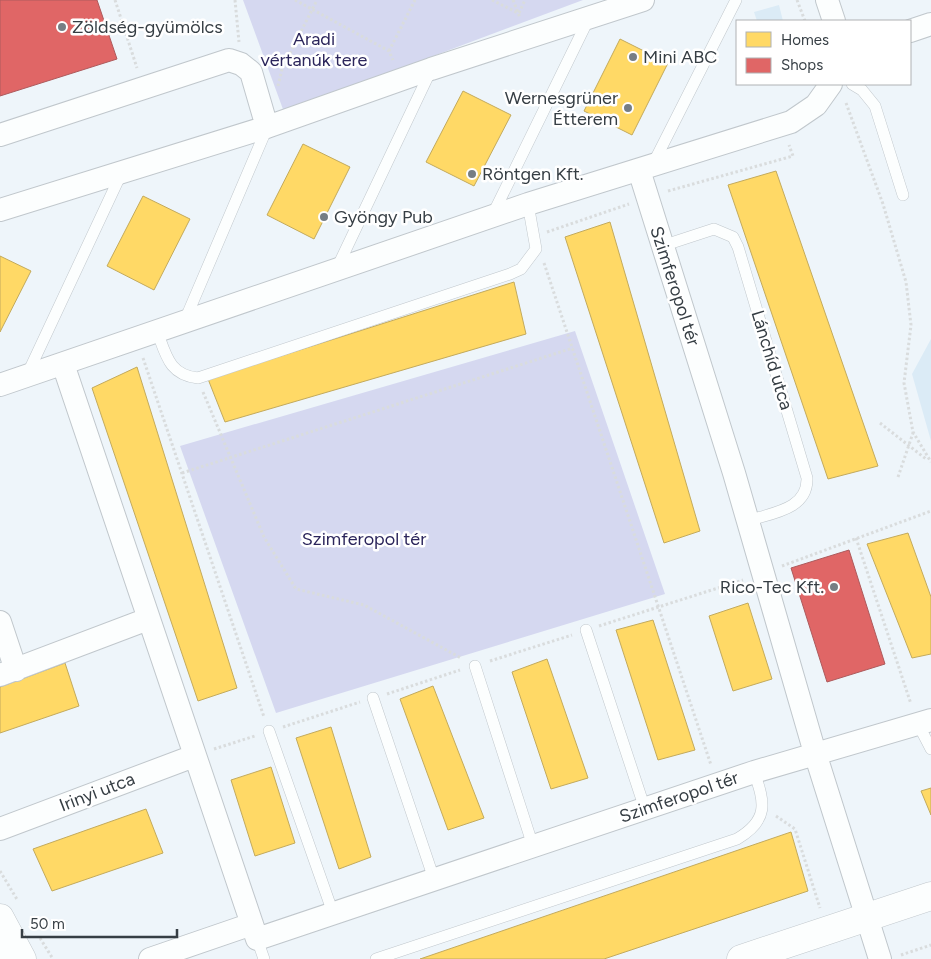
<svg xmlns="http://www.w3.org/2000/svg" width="931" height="959" font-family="Figtree,sans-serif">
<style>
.built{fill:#dbebf6}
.green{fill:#d5d8f0}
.homes{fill:#ffd966;stroke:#c3aa5c}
.shops{fill:#e06666;stroke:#ad5a5c}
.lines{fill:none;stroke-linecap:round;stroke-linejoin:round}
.lane-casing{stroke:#c0c7cc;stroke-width:12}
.street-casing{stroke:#c0c7cc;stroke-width:24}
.secondary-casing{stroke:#c0c7cc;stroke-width:29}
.path{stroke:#d9dcdd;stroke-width:3;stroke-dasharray:2.5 2.5;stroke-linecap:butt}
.lane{stroke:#fcfefe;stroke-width:11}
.street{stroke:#fcfefe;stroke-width:22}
.secondary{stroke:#fcfefe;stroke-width:28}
.poi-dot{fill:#767e84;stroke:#fff;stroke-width:2}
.labels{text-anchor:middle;stroke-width:5;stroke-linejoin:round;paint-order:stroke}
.poi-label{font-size:18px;fill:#363e44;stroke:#fff;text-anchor:start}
.park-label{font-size:18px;fill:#2b255b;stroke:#fff}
.street-label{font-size:18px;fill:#363e44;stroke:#fff}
</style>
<rect width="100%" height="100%" fill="#eef5fa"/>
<path class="built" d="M779 5 783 21H757L754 12Z
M931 339V441L912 374Z"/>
<path class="green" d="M243 0H583L284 112Z
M575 331 665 594 276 713 180 446Z"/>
<path class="homes" d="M620 39 668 63 632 135 584 111Z
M463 91 511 115 474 186 426 162Z
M303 144 350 167 314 239 267 215Z
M776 171 878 466 828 479 728 185Z
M143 196 190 219 154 290 107 266Z
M610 222 700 531 664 543 565 237Z
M0 256 31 271 0 332Z
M514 282 526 334 225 422 208 379Z
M137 367 237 688 198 701 92 388Z
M908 533 931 597V654L912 658 867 544Z
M748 603 772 679 733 691 709 616Z
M653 620 695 750 658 760 616 630Z
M547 659 588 778 551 789 512 672Z
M65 663 79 706 0 733V687Z
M433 686 484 818 448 830 400 699Z
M331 727 371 857 339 869 296 738Z
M271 767 295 843 255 856 231 780Z
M931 788V815L921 791Z
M146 809 163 853 52 891 33 849Z
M791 832 808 891 604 959H420Z"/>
<path class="shops" d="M0 0H97L117 59 0 96Z
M849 550 885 664 827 682 791 568Z"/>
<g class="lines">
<defs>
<path id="lane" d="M852 84 862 90 875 106 903 195
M653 164 736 0
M493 214 589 18
M662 246 714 229 733 237 738 247 807 478C808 510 771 513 747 521
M337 268 431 70
M185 320 267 128
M157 331C166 355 169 375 198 378L510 274 521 269 536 249 528 204
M27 375 122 172
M586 630 645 809
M475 666 533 846
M373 698 434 879
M918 724 931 749
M269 731 333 913
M257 939 264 959
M376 959 737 839C769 820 765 803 754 772"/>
<path id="street" d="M827 0 834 21
M910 31 931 24
M0 135 229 60 241 64 251 72 267 127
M639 170 734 473 815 753 880 959
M0 210 267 127 431 69 643 0
M63 364 257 939 754 772 931 720
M0 385 528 204 791 122 816 105 831 84
M0 622 16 670
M0 675 148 619
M0 829 194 756
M0 958 19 952
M150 959 252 924"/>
<path id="secondary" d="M0 918 22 959
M741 959 931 896"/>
</defs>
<use href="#lane" class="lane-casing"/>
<use href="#street" class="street-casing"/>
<use href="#secondary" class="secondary-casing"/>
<path class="path" d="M115 0 137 68
M235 0 239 42
M295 0 389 51 393 60
M492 0 518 13
M513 0 520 18
M797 0 805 21
M519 13 525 0
M389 51 415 0
M278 86 282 69 317 0
M846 103 883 204 906 282 911 325 904 383 913 432 931 462
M668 191 793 156 789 145
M547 232 629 204
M544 263 711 765
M143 358 264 717
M203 392 264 537 296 589 364 605 461 658
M880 423 926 459
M182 473 573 348
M898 477 913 433
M856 538 911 704
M782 566 931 511
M599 626 743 580
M490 661 572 635
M387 694 460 670
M283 727 360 702
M214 749 255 736
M776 816 795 829 820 908
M0 871 18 901
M40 938 53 959
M901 955 931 945"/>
<use href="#lane" class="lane"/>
<use href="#street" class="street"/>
<use href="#secondary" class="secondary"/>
</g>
<g class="poi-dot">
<circle cx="62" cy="27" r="5"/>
<circle cx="633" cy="57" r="5"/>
<circle cx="628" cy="108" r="5"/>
<circle cx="472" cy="174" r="5"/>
<circle cx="324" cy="217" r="5"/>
<circle cx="834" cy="587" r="5"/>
</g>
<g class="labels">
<g class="poi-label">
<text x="72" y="33">Zöldség-gyümölcs</text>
<text x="643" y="63">Mini ABC</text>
<text x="618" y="104" text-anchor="end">Wernesgrüner<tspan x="618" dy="21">Étterem</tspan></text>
<text x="482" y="180">Röntgen Kft.</text>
<text x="334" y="223">Gyöngy Pub</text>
<text x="824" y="593" text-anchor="end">Rico-Tec Kft.</text>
</g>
<g class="park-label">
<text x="314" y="45">Aradi<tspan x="314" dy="21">vértanúk tere</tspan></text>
<text x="364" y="545">Szimferopol tér</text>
</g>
<g class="street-label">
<text transform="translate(675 286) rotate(72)" y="6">Szimferopol tér</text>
<text transform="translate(772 360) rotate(73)" y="6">Lánchíd utca</text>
<text transform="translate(97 792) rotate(-21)" y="6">Irinyi utca</text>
<text transform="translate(679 797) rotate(-19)" y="6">Szimferopol tér</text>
</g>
</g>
<rect x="736" y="20" width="175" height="65" fill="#ffffff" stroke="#afb2b4"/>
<rect x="746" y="32" width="25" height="15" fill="#ffd966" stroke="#afb2b4"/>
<text x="781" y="45" font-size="15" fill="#363e44">Homes</text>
<rect x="746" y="58" width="25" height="15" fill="#e06666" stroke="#afb2b4"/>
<text x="781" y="70" font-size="15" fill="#363e44">Shops</text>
<path d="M22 929v8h155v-8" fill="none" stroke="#363e44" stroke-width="2.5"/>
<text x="30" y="929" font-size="15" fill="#363e44" stroke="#ffffff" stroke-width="4" paint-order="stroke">50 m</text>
</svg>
